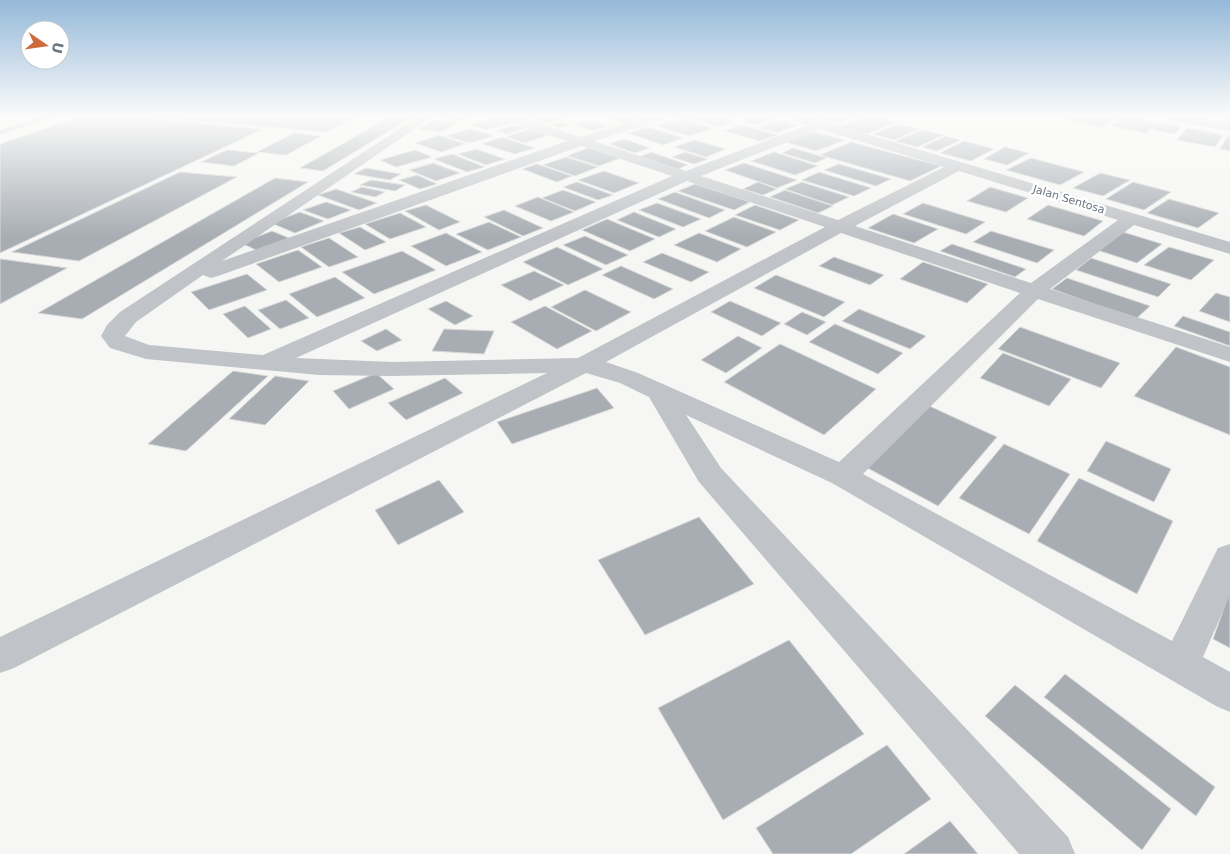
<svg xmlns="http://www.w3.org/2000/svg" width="1230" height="854" font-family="'DejaVu Sans',sans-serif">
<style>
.building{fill:#a7adb3;stroke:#d8d8d6}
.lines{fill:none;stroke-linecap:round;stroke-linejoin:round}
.service{fill:#c0c3c7;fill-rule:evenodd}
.minor{fill:#c0c3c7;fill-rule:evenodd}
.labels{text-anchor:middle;stroke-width:5;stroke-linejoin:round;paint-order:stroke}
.far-street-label{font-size:11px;fill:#697581;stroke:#fff}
</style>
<rect width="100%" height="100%" fill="#f6f7f4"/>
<path class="building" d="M79 117H128L263 129 0 253V144Z
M149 117H356L327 132Z
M390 117H412L323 171 300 168Z
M440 117H470L458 121Z
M560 117 564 118 548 123 532 118Z
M605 117H625L638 121 628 124Z
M684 117H720L736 121 719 127Z
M753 117H775L777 118 757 125 742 121Z
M823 117H854L837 123 818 119Z
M867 117H874L896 122 867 134 840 127Z
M1073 117H1116L1102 127 1068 120Z
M1124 117H1128L1160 123 1146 133 1111 126Z
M494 118 511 123 486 130 470 125Z
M681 119 713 128 689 136 656 126Z
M434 120 457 123 441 132 418 129Z
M587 120 608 126 593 131 573 124Z
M779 120 798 125 777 133 758 128Z
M560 122 570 125 560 128 550 125Z
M1161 123 1182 127 1174 134 1152 130Z
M898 124 919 129 894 140 873 134Z
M514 125 527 128 507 134 495 131Z
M742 125 778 135 760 141 724 131Z
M648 127 683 138 663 145 628 133Z
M1187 128 1223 135 1215 147 1177 140Z
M471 129 494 136 469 143 446 136Z
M530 129 548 135 525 143 506 137Z
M922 130 944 135 917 147 895 141Z
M814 132 845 140 816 151 786 142Z
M294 133 321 136 286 155 257 152Z
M439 135 465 144 441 152 415 143Z
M946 136 960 140 937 151 922 147Z
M1228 136H1230V151L1220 149Z
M502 137 535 148 515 154 482 144Z
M624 139 650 148 635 153 609 144Z
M694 140 726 149 706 157 674 147Z
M964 141 994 149 971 161 940 153Z
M851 142 941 166 910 181 820 155Z
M1005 147 1029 153 1007 165 984 159Z
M588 148 620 158 599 166 567 156Z
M793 148 827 158 815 163 782 153Z
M476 149 505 159 486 165 458 154Z
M227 150 259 153 234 166 201 162Z
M415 150 432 157 396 167 380 160Z
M651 152 688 165 677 169 639 157Z
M685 152 708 159 694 164 672 157Z
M774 152 818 166 795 175 751 161Z
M452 154 485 167 467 172 434 159Z
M566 157 598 167 575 176 543 165Z
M1031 158 1084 172 1060 185 1006 170Z
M433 163 460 173 436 181 409 170Z
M744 163 797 180 777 188 725 170Z
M537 164 572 176 557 182 522 169Z
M839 164 891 179 876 186 824 170Z
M366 168 401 174 390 180 354 174Z
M604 171 639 183 614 193 578 180Z
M180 172 237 177 79 261 12 252Z
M819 172 871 188 854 196 802 180Z
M1100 173 1130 180 1103 196 1073 188Z
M417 175 437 184 420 189 399 180Z
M275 178 308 182 82 319 38 313Z
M371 180 405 185 395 191 360 185Z
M577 182 613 195 598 200 563 187Z
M758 182 777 189 763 195 743 189Z
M802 182 849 197 832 205 785 189Z
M1133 182 1171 192 1144 210 1106 199Z
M695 184 750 202 734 210 678 191Z
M362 187 385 192 375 197 351 192Z
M990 187 1028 198 1006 212 967 201Z
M336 189 377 203 359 210 318 195Z
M563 190 596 202 575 211 542 198Z
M785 190 833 206 818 213 770 197Z
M675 192 725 210 709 218 658 199Z
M538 197 574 212 551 221 515 206Z
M1169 199 1219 213 1198 228 1147 213Z
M326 202 351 210 328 219 303 210Z
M657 203 701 219 683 227 639 210Z
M923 203 985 222 966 234 903 214Z
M426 205 460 222 439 230 405 211Z
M755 205 799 220 780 230 735 215Z
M1048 205 1103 221 1084 236 1027 219Z
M504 210 543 228 523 236 484 217Z
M300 212 324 221 295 233 271 223Z
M634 212 676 229 659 237 617 220Z
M400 213 426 227 390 239 365 224Z
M893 214 938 229 914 243 868 228Z
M734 217 776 232 747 247 705 231Z
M607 219 655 239 630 251 582 230Z
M489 222 521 237 488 250 456 234Z
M360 227 386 242 365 250 339 233Z
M272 231 289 238 258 251 241 243Z
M991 231 1054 250 1037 263 973 242Z
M1123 232 1162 244 1137 263 1097 250Z
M446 233 482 252 446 266 411 246Z
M699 233 741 249 717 262 674 245Z
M585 236 628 255 606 265 563 245Z
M329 238 358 257 329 267 301 247Z
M952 244 1026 269 1015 277 940 251Z
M557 247 603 269 568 285 523 262Z
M1169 247 1214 260 1191 280 1144 265Z
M298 250 322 267 279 282 256 264Z
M402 251 436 270 374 294 342 272Z
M662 253 709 272 691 282 643 262Z
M834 257 884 275 870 285 819 266Z
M1091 258 1171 284 1158 297 1076 270Z
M0 259H1L67 268 0 304Z
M923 262 988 284 967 303 900 279Z
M621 266 673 289 654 299 602 275Z
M534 271 564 285 530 301 501 285Z
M247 274 267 290 209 310 191 292Z
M776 275 845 302 824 317 754 288Z
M335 277 365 298 317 317 289 294Z
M1067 278 1150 306 1136 319 1052 289Z
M585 290 631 312 596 331 551 307Z
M1216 293 1230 297V322L1199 311Z
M286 300 309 318 280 329 258 310Z
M446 301 473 316 455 325 428 309Z
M730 301 781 323 762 336 711 312Z
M245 306 271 329 248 338 223 314Z
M545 306 592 331 557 349 511 322Z
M859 309 926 336 910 349 842 321Z
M802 312 826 322 807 335 784 324Z
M1183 316 1230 332V346L1174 326Z
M835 324 903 353 878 374 809 342Z
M1020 327 1120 363 1101 388 998 349Z
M386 329 402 340 377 351 361 341Z
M444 329 494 331 484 354 432 351Z
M738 336 762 348 726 373 701 360Z
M780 344 876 389 824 435 724 382Z
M1176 347 1230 367V435L1134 396Z
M1003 353 1071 379 1049 406 980 378Z
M233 371 268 376 186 451 148 444Z
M376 373 394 389 349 409 333 391Z
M275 376 309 381 265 425 229 419Z
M445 378 463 393 406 420 388 403Z
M597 388 614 408 512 444 497 422Z
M925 404 997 437 938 506 862 465Z
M1106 441 1171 469 1154 502 1087 471Z
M1004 444 1070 474 1029 534 959 498Z
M1079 478 1173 521 1137 594 1037 541Z
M439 480 464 512 398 545 375 510Z
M699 517 754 584 645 635 598 560Z
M1230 591V648L1213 639Z
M789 640 864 734 723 820 658 708Z
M1065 674 1215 787 1196 816 1044 697Z
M1015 685 1171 809 1142 850 985 716Z
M887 745 931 799 851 854H773L756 828Z
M950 821 978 854H904Z"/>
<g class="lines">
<path class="service" d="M41 117H52L0 135V130Z"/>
<path class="minor" d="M417 117H432L222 261 567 141 503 120 501 117H520L581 137 645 117H664L662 120 594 141 686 171 807 125 798 122 796 119 797 117H809L1230 242V254L1134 225 1050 289 1230 347V362L1038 299 863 474 1172 641 1218 548 1230 544V595L1203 657 1230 672V712L1216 706 832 483 686 415 721 468 1068 837 1075 854H1019L699 482 649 397 620 383 586 373 14 668 0 673V637L547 373 392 376 319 375 146 359 110 348 101 336 107 325 120 312ZM820 129 944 167 838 220 701 176ZM581 146 672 176 263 355 149 345 125 336 136 322 203 275 211 278 218 276ZM959 171 1118 220 1031 283 855 226ZM687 181 825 227 578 358 392 362 296 358ZM841 233 1020 293 839 462 638 373 606 362Z
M1166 117H1194L1230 123V131L1172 121Z"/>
</g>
<linearGradient id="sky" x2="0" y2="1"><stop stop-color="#95b9da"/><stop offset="0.49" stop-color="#fbfbfa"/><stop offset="1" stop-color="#fbfbfa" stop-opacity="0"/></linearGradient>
<rect width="1230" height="237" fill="url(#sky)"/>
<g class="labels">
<g class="far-street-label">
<text transform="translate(1069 199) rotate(17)" y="4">Jalan Sentosa</text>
</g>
</g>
<g transform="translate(45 45) rotate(103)"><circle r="24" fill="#ffffff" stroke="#c3c8cd"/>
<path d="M0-4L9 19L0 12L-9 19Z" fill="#ce6a3c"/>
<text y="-8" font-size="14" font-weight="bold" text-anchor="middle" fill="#697581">U</text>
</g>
</svg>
